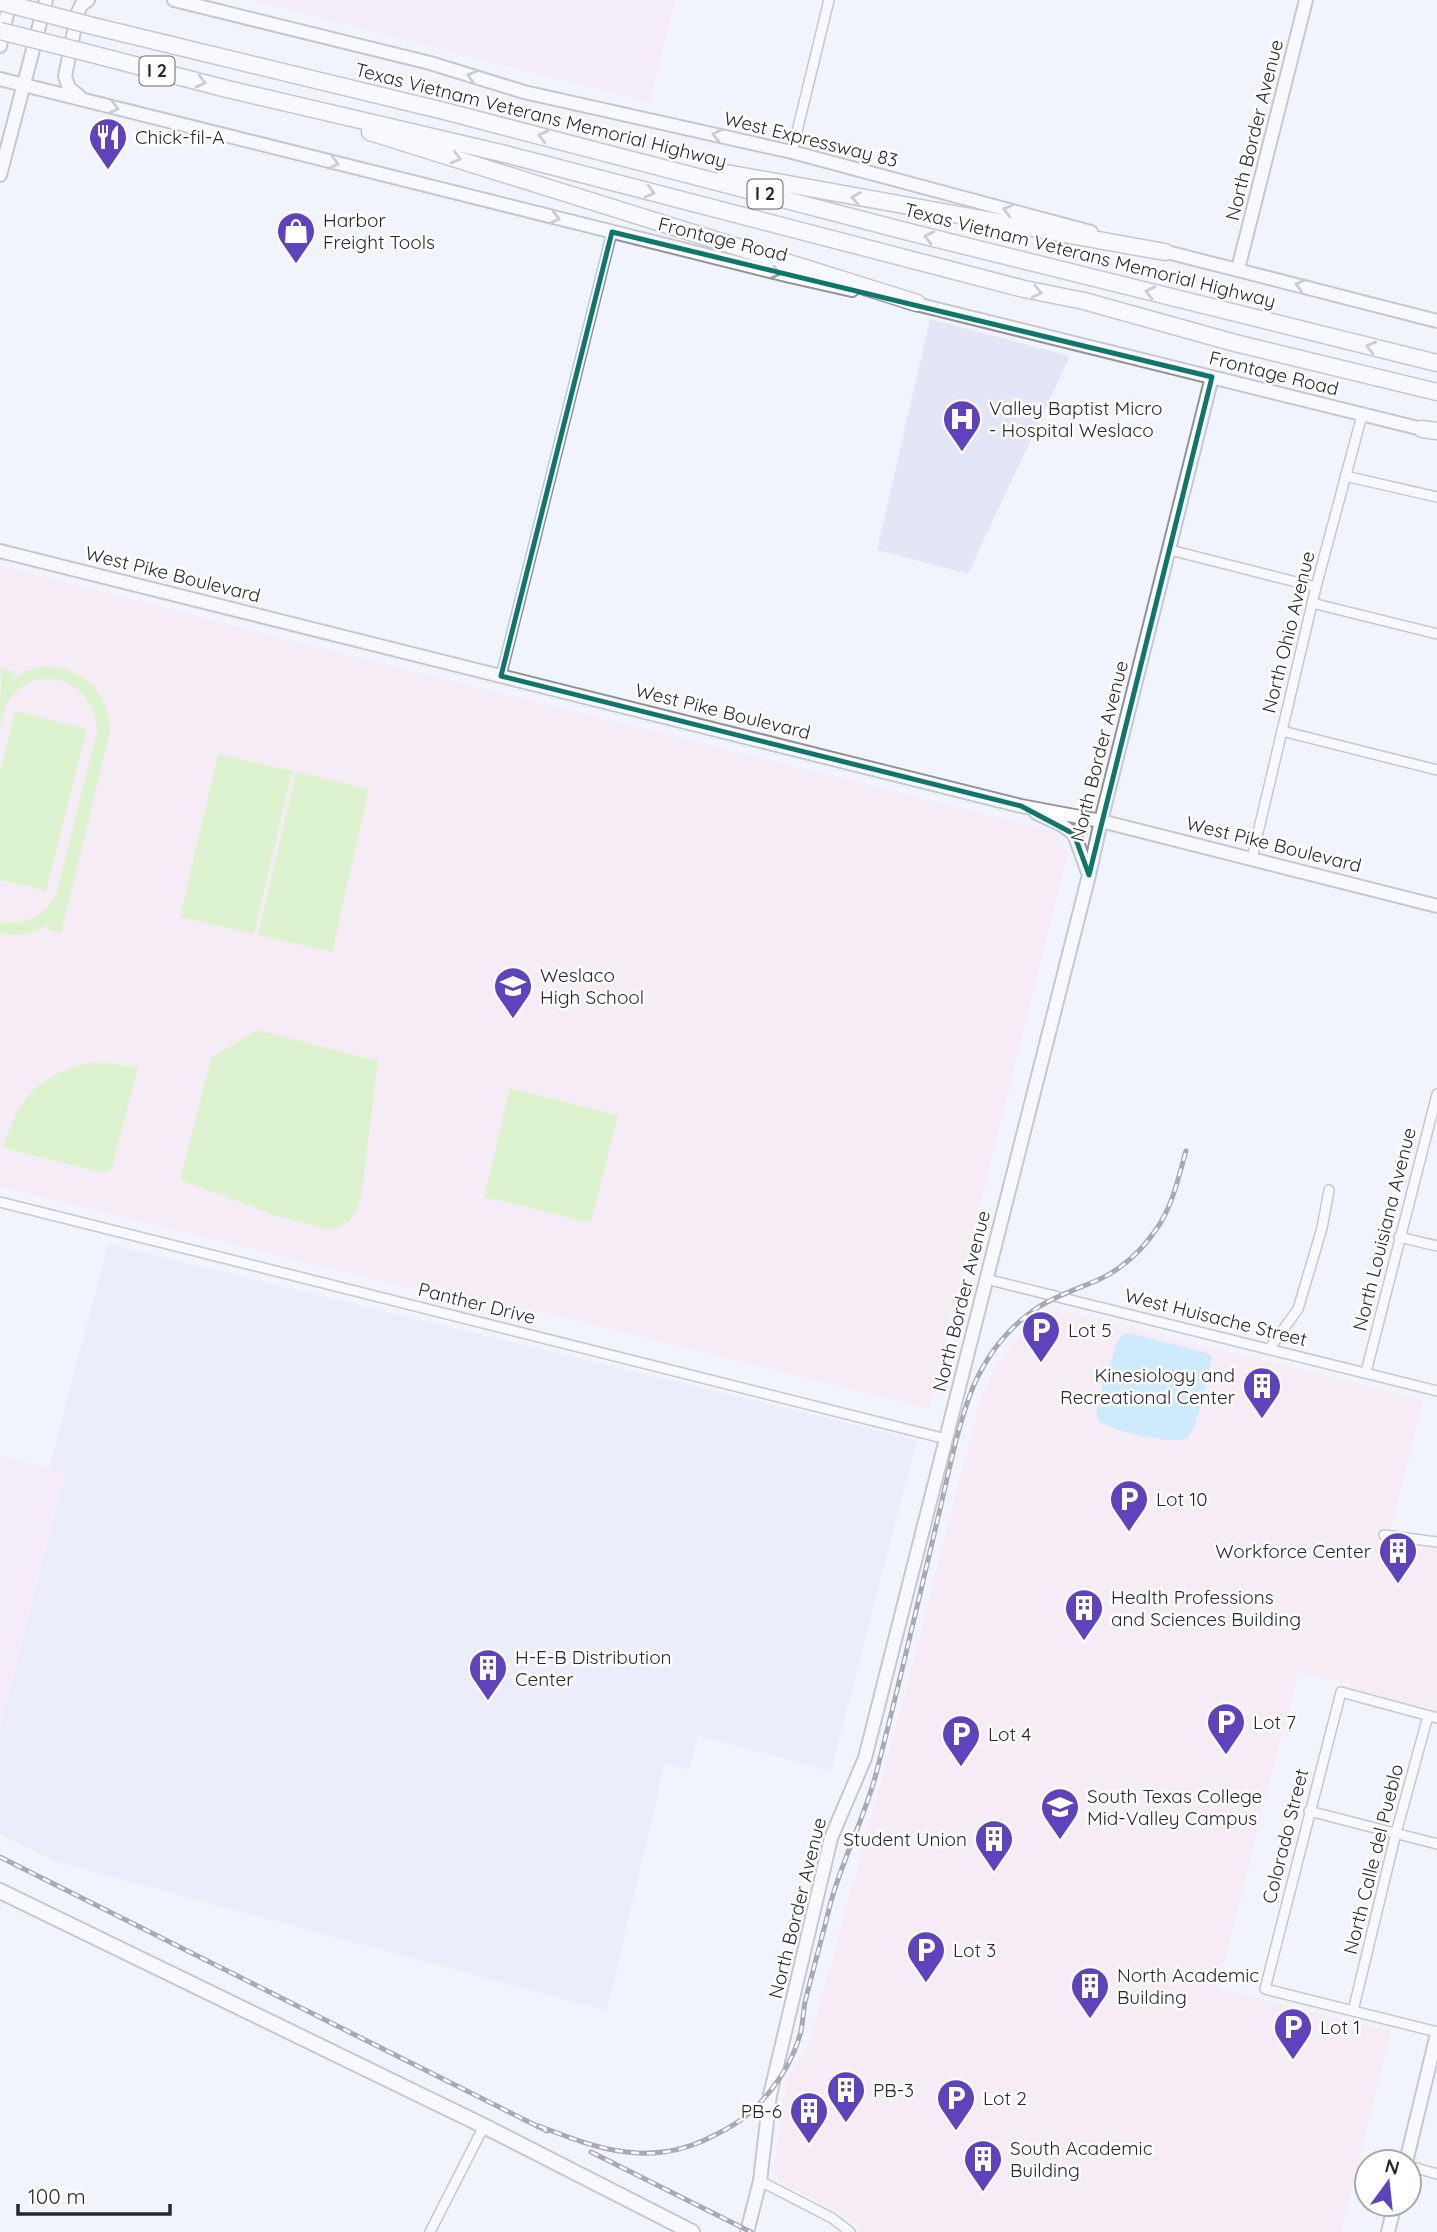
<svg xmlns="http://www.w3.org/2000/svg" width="1437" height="2232" font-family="Quicksand,sans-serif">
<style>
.commercial{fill:#f7e3f4}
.built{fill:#e3e6f6}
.education{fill:#fbe3ee}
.green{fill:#c4f19a}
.water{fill:#a0e0fa}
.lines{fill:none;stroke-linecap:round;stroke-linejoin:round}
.street-casing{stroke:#91939b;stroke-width:12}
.secondary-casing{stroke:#91939b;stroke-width:16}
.primary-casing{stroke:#91939b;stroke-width:18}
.highway-casing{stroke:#91939b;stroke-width:19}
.street{stroke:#fff;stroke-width:9}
.secondary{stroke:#fff;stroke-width:12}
.primary{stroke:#fff;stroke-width:14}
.highway{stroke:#fff;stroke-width:16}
.rail-casing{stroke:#505155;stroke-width:5}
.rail{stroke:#fff;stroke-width:2.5;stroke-dasharray:8;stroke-linecap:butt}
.highway-bridge-casing{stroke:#91939b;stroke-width:19;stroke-linecap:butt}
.highway-bridge{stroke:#fff;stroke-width:16}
.oneway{stroke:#9e9ea0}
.marked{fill:none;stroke:#0f766e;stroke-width:5;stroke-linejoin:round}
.labels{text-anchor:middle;stroke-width:5;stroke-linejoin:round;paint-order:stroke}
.shield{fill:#fff;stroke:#68686b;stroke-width:2}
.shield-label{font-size:18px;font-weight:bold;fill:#27282b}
.street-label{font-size:19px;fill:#27282b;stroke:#fff}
.poi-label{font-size:19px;fill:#27282b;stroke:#fff;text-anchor:start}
</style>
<rect width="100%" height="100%" fill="#f2f4fd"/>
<path class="commercial" d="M249 0H676L650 103Z
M0 1456 65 1471 0 1728Z"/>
<path class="built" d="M930 319 1070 356 968 574 877 550Z
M108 1244 917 1440 831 1771 698 1736 690 1770 665 1764 607 2011 57 1862 0 1834V1728L65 1472 49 1468Z"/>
<path class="education" d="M0 565 273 636 1054 831 1069 852 929 1409 541 1312 534 1319 0 1187Z
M1057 1309 1424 1400 1387 1543 1437 1549V1711L1351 1689 1350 1684 1298 1673 1218 1988 1391 2031 1341 2232H862L840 2213 780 2183 776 2176 774 2167 787 2079 809 2044 912 1668 979 1404 996 1365 1012 1344 1035 1322Z"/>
<path class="green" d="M45 666C84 667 110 694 110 732L61 934 48 930 49 924C34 934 18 937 0 934V921C25 926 45 916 56 894L97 731C97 686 44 659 12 696 5 705 3 716 0 727L1 668 14 672 13 678 26 671Z
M15 711 87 729 46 891 0 880V772Z
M218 754 292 771 254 934 180 917Z
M296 772 369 789 332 952 258 935Z
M257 1030 378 1061 362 1191 357 1209 349 1222 336 1228 325 1229 275 1215 180 1180 211 1058Z
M90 1063H112L138 1068 112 1168 103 1173 3 1148C19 1097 36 1076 90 1063Z
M510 1088 618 1115 591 1223 484 1197Z"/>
<path class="water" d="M1124 1334H1131L1204 1352 1212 1356C1210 1370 1197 1431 1187 1438 1178 1446 1115 1431 1104 1424 1100 1422 1098 1420 1097 1416 1094 1407 1113 1357 1117 1343L1120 1337Z"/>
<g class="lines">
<defs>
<path id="street" d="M792 152 829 0
M1345 476 1437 497
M1170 550 1316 587
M1312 603 1437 634
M501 676 612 232
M1282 731 1437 770
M1252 858 1316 587 1362 415
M0 1202 946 1439
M1399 1237 1437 1246
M986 1279 1437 1391
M1269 1349 1298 1309 1322 1228 1329 1190
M1366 1372 1437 1094
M1384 1535 1437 1542
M1437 1718 1341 1692 1265 1989 1437 2032
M1309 1811 1437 1844
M1353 2011 1396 1833 1428 1716
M1409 2166 1437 2174
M760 2181 832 2218 850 2232
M430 2232 484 2126"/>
<path id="secondary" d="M174 0 430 63 524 92 792 152 1091 232
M0 46 10 0
M0 79 790 276 852 290
M80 97 69 88 65 76 78 12 82 4 88 0
M0 175 46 0
M1159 250 1437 321
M1238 269 1306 0
M908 302 1430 431
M0 551 1021 806 1101 821 1437 906
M1036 813 1062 825 1074 834 1089 875
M1406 2162 1437 2034
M747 2232 760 2181 770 2095 831 1838 865 1758 1089 875 1101 821 1212 377
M1388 2232 1395 2204"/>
<path id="primary" d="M0 1891 484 2126 692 2232"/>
<path id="highway" d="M93 26 444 111 909 232 1437 363
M88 53 227 89 501 153 1024 289 1084 301 1235 343 1437 392
M370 132 917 303
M726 173 1165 252
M1422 429 1437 431"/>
</defs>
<use href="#street" class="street-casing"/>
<use href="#secondary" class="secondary-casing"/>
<use href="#primary" class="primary-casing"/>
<use href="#highway" class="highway-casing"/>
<use href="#street" class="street"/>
<use href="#secondary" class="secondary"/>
<use href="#primary" class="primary"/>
<use href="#highway" class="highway"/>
<defs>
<path id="rail" d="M0 1857 547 2131
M539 2126C598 2149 650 2168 711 2137 727 2129 742 2121 755 2108 775 2088 792 2062 800 2035 803 2024 803 2013 805 2002 813 1970 822 1938 830 1905 842 1860 864 1819 876 1774 898 1690 917 1606 937 1522 948 1477 956 1430 973 1387 986 1357 1007 1329 1034 1310 1054 1296 1078 1289 1100 1279 1122 1269 1142 1250 1155 1231 1172 1208 1178 1179 1186 1151
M591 2152 751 2232"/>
</defs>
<use href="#rail" class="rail-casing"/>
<use href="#rail" class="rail"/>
<defs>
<path id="highway-bridge" d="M0 2 93 26
M0 31 88 53"/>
</defs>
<use href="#highway-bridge" class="highway-bridge-casing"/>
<use href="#highway-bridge" class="highway-bridge"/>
</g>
<defs><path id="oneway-chevron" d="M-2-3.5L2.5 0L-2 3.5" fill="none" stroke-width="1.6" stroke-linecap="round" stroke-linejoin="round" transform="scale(1.75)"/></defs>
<g class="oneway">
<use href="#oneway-chevron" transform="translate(472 76) rotate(-163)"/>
<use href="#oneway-chevron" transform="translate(201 82) rotate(14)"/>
<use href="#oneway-chevron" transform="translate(114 108) rotate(14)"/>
<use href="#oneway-chevron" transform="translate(717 135) rotate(-167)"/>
<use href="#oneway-chevron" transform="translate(543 136) rotate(-166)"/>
<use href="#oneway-chevron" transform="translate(456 158) rotate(17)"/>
<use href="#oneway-chevron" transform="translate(334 163) rotate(14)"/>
<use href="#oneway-chevron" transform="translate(650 192) rotate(15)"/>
<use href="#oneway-chevron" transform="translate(856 198) rotate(-170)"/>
<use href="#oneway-chevron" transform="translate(1008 210) rotate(-165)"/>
<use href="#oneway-chevron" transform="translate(555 218) rotate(14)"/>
<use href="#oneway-chevron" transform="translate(929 237) rotate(-166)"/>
<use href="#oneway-chevron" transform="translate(776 273) rotate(14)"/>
<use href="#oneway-chevron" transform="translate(1300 285) rotate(-166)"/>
<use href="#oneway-chevron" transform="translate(1037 292) rotate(12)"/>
<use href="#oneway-chevron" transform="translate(1150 292) rotate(-166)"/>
<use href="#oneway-chevron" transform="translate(1371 347) rotate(-166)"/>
</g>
<path d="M0 0H1437V2232H0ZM612 232 1212 377 1089 875 1074 834 1021 806 501 676Z" fill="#f2f4fd" fill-opacity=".55" fill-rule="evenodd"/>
<path class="marked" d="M612 232 1212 377 1089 875 1074 834 1021 806 501 676Z"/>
<defs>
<symbol id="restaurant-pin" viewBox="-11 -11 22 30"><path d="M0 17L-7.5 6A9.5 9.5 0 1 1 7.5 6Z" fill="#5e43bc" stroke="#fff"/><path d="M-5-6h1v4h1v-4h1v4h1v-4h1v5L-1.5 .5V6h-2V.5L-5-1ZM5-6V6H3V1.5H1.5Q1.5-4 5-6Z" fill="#fff"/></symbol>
<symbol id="shop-pin" viewBox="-11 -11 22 30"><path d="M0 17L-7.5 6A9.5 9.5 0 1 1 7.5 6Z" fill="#5e43bc" stroke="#fff"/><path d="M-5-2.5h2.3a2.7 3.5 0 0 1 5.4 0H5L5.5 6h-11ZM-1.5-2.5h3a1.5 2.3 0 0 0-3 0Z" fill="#fff"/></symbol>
<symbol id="hospital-pin" viewBox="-11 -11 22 30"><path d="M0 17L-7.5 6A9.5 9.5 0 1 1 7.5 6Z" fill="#5e43bc" stroke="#fff"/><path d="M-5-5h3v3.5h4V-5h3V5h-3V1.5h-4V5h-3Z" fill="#fff"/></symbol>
<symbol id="school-pin" viewBox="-11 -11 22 30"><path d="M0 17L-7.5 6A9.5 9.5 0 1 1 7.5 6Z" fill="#5e43bc" stroke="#fff"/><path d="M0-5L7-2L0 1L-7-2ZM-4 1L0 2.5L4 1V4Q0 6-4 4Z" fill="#fff"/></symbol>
<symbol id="parking-pin" viewBox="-11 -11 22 30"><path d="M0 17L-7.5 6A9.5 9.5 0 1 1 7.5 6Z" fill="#5e43bc" stroke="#fff"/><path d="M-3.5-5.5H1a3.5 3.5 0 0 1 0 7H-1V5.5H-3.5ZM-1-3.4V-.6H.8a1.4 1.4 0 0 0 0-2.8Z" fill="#fff"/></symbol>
<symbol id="building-pin" viewBox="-11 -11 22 30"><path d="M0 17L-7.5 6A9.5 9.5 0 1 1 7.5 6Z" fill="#5e43bc" stroke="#fff"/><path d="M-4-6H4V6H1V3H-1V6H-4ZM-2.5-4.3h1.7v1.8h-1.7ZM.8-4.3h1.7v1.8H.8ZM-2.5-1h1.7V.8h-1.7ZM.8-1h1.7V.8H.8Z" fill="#fff"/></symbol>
<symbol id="university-pin" viewBox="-11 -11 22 30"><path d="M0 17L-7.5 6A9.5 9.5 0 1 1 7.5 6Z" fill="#5e43bc" stroke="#fff"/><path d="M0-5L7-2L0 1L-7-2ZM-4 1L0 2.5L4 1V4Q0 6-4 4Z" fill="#fff"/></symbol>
</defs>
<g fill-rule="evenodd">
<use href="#restaurant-pin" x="86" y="115" width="44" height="60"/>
<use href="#shop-pin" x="274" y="209" width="44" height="60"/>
<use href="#hospital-pin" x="940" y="397" width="44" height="60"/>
<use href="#school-pin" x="491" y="964" width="44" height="60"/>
<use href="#parking-pin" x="1019" y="1308" width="44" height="60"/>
<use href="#building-pin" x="1240" y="1364" width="44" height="60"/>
<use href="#parking-pin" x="1107" y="1477" width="44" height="60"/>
<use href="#building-pin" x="1376" y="1529" width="44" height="60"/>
<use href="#building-pin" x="1062" y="1586" width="44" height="60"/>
<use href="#building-pin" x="466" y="1646" width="44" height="60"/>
<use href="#parking-pin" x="1204" y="1700" width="44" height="60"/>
<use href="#parking-pin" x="939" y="1712" width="44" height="60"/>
<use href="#university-pin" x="1038" y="1785" width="44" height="60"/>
<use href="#building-pin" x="972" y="1817" width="44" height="60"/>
<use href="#parking-pin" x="904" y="1928" width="44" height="60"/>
<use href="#building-pin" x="1068" y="1964" width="44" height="60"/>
<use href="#parking-pin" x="1271" y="2005" width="44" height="60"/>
<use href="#building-pin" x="824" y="2068" width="44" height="60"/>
<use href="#parking-pin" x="934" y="2076" width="44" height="60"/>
<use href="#building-pin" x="787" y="2089" width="44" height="60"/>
<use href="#building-pin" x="961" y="2137" width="44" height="60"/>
</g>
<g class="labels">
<g class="shield">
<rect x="139.5" y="56.5" width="35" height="29" rx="5"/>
<rect x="747.5" y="179.5" width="35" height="29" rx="5"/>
</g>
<g class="shield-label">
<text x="157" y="77">I 2</text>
<text x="765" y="200">I 2</text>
</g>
<g class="street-label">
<text transform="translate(541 115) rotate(14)" y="7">Texas Vietnam Veterans Memorial Highway</text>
<text transform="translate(1254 130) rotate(-76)" y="7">North Border Avenue</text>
<text transform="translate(811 139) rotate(14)" y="7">West Expressway 83</text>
<text transform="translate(723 239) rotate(14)" y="7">Frontage Road</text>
<text transform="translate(1090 255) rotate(14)" y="7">Texas Vietnam Veterans Memorial Highway</text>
<text transform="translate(1274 373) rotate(14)" y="7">Frontage Road</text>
<text transform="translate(173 574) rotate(14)" y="7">West Pike Boulevard</text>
<text transform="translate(1288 632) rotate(-76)" y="7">North Ohio Avenue</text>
<text transform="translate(723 711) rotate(14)" y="7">West Pike Boulevard</text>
<text transform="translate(1099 751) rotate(-76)" y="7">North Border Avenue</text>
<text transform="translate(1274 844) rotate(14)" y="7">West Pike Boulevard</text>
<text transform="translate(1384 1229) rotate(-76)" y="7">North Louisiana Avenue</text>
<text transform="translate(961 1301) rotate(-76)" y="7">North Border Avenue</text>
<text transform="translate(477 1303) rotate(14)" y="7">Panther Drive</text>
<text transform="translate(1216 1317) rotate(14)" y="7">West Huisache Street</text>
<text transform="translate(1285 1836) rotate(-76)" y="7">Colorado Street</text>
<text transform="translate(1373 1859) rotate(-76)" y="7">North Calle del Pueblo</text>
<text transform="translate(797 1908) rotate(-76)" y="7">North Border Avenue</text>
</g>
<g class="poi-label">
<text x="135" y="144">Chick-fil-A</text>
<text x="323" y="227">Harbor<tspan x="323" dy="22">Freight Tools</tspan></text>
<text x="989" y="415">Valley Baptist Micro<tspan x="989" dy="22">- Hospital Weslaco</tspan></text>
<text x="540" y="982">Weslaco<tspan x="540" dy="22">High School</tspan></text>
<text x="1068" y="1337">Lot 5</text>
<text x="1235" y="1382" text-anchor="end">Kinesiology and<tspan x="1235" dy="22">Recreational Center</tspan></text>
<text x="1156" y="1506">Lot 10</text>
<text x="1371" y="1558" text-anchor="end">Workforce Center</text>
<text x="1111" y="1604">Health Professions<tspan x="1111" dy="22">and Sciences Building</tspan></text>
<text x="515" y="1664">H-E-B Distribution<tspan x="515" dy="22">Center</tspan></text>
<text x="1253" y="1729">Lot 7</text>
<text x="988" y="1741">Lot 4</text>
<text x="1087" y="1803">South Texas College<tspan x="1087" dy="22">Mid-Valley Campus</tspan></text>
<text x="967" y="1846" text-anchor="end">Student Union</text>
<text x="953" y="1957">Lot 3</text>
<text x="1117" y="1982">North Academic<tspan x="1117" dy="22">Building</tspan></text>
<text x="1320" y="2034">Lot 1</text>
<text x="873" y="2097">PB-3</text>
<text x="983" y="2105">Lot 2</text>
<text x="782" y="2118" text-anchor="end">PB-6</text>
<text x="1010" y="2155">South Academic<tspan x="1010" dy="22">Building</tspan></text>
</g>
</g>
<g transform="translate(1388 2183) rotate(15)"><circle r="33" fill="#ffffff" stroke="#a9a9aa" stroke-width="2"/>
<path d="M0-5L12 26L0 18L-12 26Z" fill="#5e43bc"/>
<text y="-10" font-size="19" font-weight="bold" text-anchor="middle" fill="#27282b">N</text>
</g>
<path d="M18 2204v10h152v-10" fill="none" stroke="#27282b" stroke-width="3.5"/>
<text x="28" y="2204" font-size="21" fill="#27282b" stroke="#ffffff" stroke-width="5" paint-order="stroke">100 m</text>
</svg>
